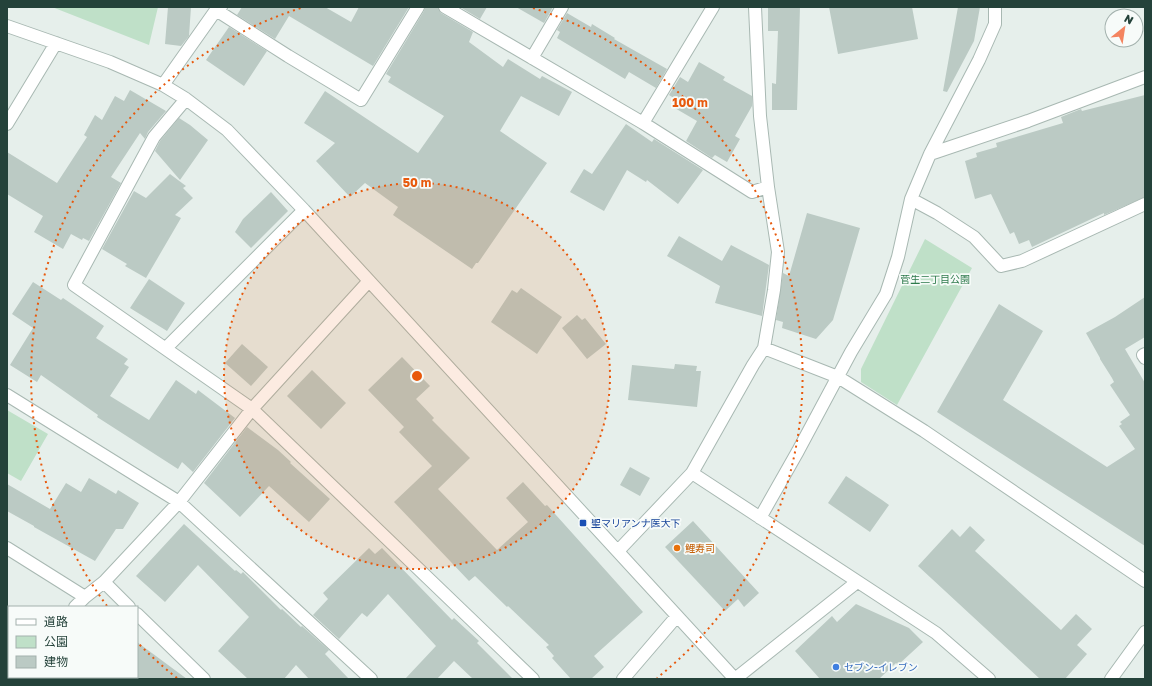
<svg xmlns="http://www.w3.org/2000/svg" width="1152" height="686" font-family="'Golos Text','Noto Sans JP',sans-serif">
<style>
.green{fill:#bfe0c8}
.building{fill:#bbcac4}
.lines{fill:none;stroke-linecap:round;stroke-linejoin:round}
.minor-casing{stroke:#a8b8b2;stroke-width:14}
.minor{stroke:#fff;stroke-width:12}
.ring{fill:none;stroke:#e8590c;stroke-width:2;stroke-dasharray:2 4}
.transit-dot{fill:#1a4fb4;stroke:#f7fbf9;stroke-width:1.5}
.food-dot{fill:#e8710a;stroke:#f7fbf9;stroke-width:1.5}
.shop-dot{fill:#3f7fe0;stroke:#f7fbf9;stroke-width:1.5}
.labels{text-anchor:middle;stroke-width:3.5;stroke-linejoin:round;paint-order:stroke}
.park-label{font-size:10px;fill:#2d7a4b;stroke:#f7fbf9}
.transit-label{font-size:10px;fill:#164399;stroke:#f7fbf9;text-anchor:start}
.food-label{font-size:10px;fill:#c56008;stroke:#f7fbf9;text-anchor:start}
.shop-label{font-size:10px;fill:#366cbe;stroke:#f7fbf9;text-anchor:start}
.centre{fill:#e8590c;stroke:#f7fbf9;stroke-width:2}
.ring-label{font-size:12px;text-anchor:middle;font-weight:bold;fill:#e8590c;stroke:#f7fbf9;stroke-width:3.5;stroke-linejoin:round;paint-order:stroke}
</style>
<rect width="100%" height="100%" fill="#e6efeb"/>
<path class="green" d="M52 7H158L149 45Z
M925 239 972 268 897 405 861 382V369Z
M7 410 48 434 21 481 7 473Z"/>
<path class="building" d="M168 7H191L189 36 181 46 165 44Z
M242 7H325L351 22 359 7H409L373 66 289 16 275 39 237 15Z
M425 7H438L441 13 473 32 469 42 503 67 508 59 540 79 542 76 572 92 559 116 521 96 500 131 547 163 478 263H476L472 269 393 215 398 207 365 183 350 197 316 161 335 143 304 123 325 91 418 153 444 116 388 82 391 77 386 74 424 11Z
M460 7H487L480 19Z
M516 7H553L544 23Z
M768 7H800L797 110H772V83L776 84 778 31H768Z
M829 7H912L918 39 838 54Z
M958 7H980L974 41 947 92 943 91Z
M567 13 591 27 592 24 615 38 614 39 667 69 656 88 629 72 625 79 557 38 560 32 557 30Z
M229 27 267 51 244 86 206 60Z
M699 62 725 77 723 80 752 96V106L735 136 740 139 727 162 715 155 712 158 686 141 697 121 673 107 677 100 669 95 680 77 688 82Z
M130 90 166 111 148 132 145 139 140 133 111 177 121 183 89 241 83 238 82 240 71 234 63 249 34 232 43 216 7 194V152L57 183 87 137 84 135 95 115 102 120 115 96 124 101Z
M1145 95V197L1104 215V213L1032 247 1029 240 1019 244 1014 232 1010 234 991 194 975 199 965 161 977 157 976 153 997 147 996 143 1063 123 1061 117 1081 109 1082 111Z
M179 118 190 125 208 140 180 180 155 151 160 141Z
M626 124 652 142 654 139 703 170 678 204 647 180 646 182 627 170 604 211 570 192 584 169 592 174Z
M170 174 186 186 183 188 193 198 175 215 181 218 146 278 125 266 127 264 102 249 134 191 146 198Z
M271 192 288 211 251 248 235 232 243 219Z
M807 213 860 228 833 320 816 339 782 328 783 322 776 320 783 273 789 276Z
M679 236 722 261 731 245 769 265 762 316 715 303 720 286 667 256Z
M149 279 185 303 167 331 130 308Z
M33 282 61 300 63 298 104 326 96 338 128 359 124 364 129 367 110 396 149 420 176 380 196 394 198 390 235 418 193 472 182 462 178 469 97 417 98 415 41 375 37 382 10 365 33 328 12 314Z
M521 288 562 317 537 354 491 322 512 290 517 293Z
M1145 297V337L1125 349 1145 383V546L937 412 999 304 1043 331 1003 400 1107 467 1135 449 1119 426 1122 424 1120 422 1130 415 1110 385 1114 382 1112 378 1100 359V358L1086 333 1115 317Z
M577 315 582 320 585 318 606 344 587 359 562 328Z
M242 344 268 367 251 386 225 363Z
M402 357 430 386 416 399 434 418 432 420 470 458 438 489 497 550 528 522 506 498 523 482 545 506 547 505 643 612 594 656 604 667 591 679H571L552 658 554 656 546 647 549 645 508 606 507 607 475 576 469 581 394 502 432 466 399 432 404 427 368 390Z
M675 364 697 366 696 371H701L697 407 628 400 632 365 674 369Z
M312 370 346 403 321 429 287 396Z
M247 427 278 450 291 462 290 463 330 499 309 522 269 486 240 517 204 483Z
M630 467 650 478 640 496 620 485Z
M846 476 882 500 889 505 870 532 828 503Z
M89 478 116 494 118 490 139 503 123 529H116L95 561 34 527V526L7 511V484L50 509 66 483 81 492Z
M693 521 759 593 744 607 738 599 725 611 665 547Z
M184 524 235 571 236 570 241 574 243 572 281 610 282 609 301 627 302 626 329 650 325 654 349 679H309L296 665 284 679H248L218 651 249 617 198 565 165 602 136 576Z
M970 526 985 540 975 551 1061 630 1076 614 1092 629 1077 645 1087 654 1065 679H1040L918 566 952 529 960 537Z
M369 548 375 554 382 548 452 620 454 618 479 641 477 643 513 679H473L454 661 437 679H405L436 646 388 594 367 617 362 613 339 639 313 615 328 599 323 593Z
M856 604 909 628 923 642 898 665 896 663 879 679H820L795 651 832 616 837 622Z
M137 642 187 679H137Z"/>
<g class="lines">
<defs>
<path id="minor" d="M445 7 643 123 752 192 768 187
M216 10 288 56 361 100 418 7
M7 26 110 62 163 85 186 99 227 130 304 210 735 679
M532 58 562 7
M163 85 216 10 221 7
M186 99 154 137 74 285 252 409 533 679
M643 123 713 7
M7 124 56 43
M930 154 1028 121 1145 77
M911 199 937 213 974 237 1001 266 1022 261 1145 204
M166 348 304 210
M764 348 838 377 924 431 1145 581
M1145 354 1143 355 1145 358
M7 395 179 502 371 679
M692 473 936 633 989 679
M760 518 798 451 851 352 886 294 898 257 911 199 930 154 979 60 995 24V7
M7 548 85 597
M618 551 692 473 753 365 764 348 774 290 778 252 768 187 760 116 755 7
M104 582 129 607
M75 607 85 597 104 582 179 502 252 409 368 282
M137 614 204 679
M17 679 18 677
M623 679 677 616
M735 679 857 582
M1111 679 1145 632"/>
</defs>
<use href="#minor" class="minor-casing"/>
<use href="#minor" class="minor"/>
</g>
<circle cx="417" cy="376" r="193" fill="#e8590c" fill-opacity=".12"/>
<g class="ring">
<circle cx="417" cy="376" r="193"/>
<path d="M177 678A386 386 0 0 1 137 642M107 606A386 386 0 0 1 301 8M533 8A386 386 0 0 1 657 678"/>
</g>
<rect class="transit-dot" x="579" y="519" width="8" height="8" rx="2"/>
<circle class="food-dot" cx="677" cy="548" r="4"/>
<circle class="shop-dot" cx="836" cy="667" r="4"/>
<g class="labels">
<g class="park-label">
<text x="935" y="283">菅生二丁目公園</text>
</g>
<g class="transit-label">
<text x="591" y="527">聖マリアンナ医大下</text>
</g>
<g class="food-label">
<text x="685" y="552">鯉寿司</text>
</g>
<g class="shop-label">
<text x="844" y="671">セブン-イレブン</text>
</g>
</g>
<circle cx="417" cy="376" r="6" class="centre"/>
<g class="ring-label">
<text x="690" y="107">100 m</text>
<text x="417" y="187">50 m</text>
</g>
<rect width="1152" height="686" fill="none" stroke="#24423a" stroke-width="16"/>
<rect x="8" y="606" width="130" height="72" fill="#f7fbf9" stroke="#a3b1ad"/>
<rect x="16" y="619" width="20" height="6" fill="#ffffff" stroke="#a3b1ad"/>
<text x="44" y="626" font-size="12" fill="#24423a">道路</text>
<rect x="16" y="636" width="20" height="12" fill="#bfe0c8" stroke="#a3b1ad"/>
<text x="44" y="646" font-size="12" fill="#24423a">公園</text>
<rect x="16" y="656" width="20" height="12" fill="#bbcac4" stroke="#a3b1ad"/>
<text x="44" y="666" font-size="12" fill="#24423a">建物</text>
<g transform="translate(1124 28) rotate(30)"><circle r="19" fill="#f7fbf9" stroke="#a3b1ad"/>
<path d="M0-3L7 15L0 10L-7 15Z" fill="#f4845f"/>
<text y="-6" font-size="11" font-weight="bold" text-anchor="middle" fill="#24423a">N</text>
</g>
</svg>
